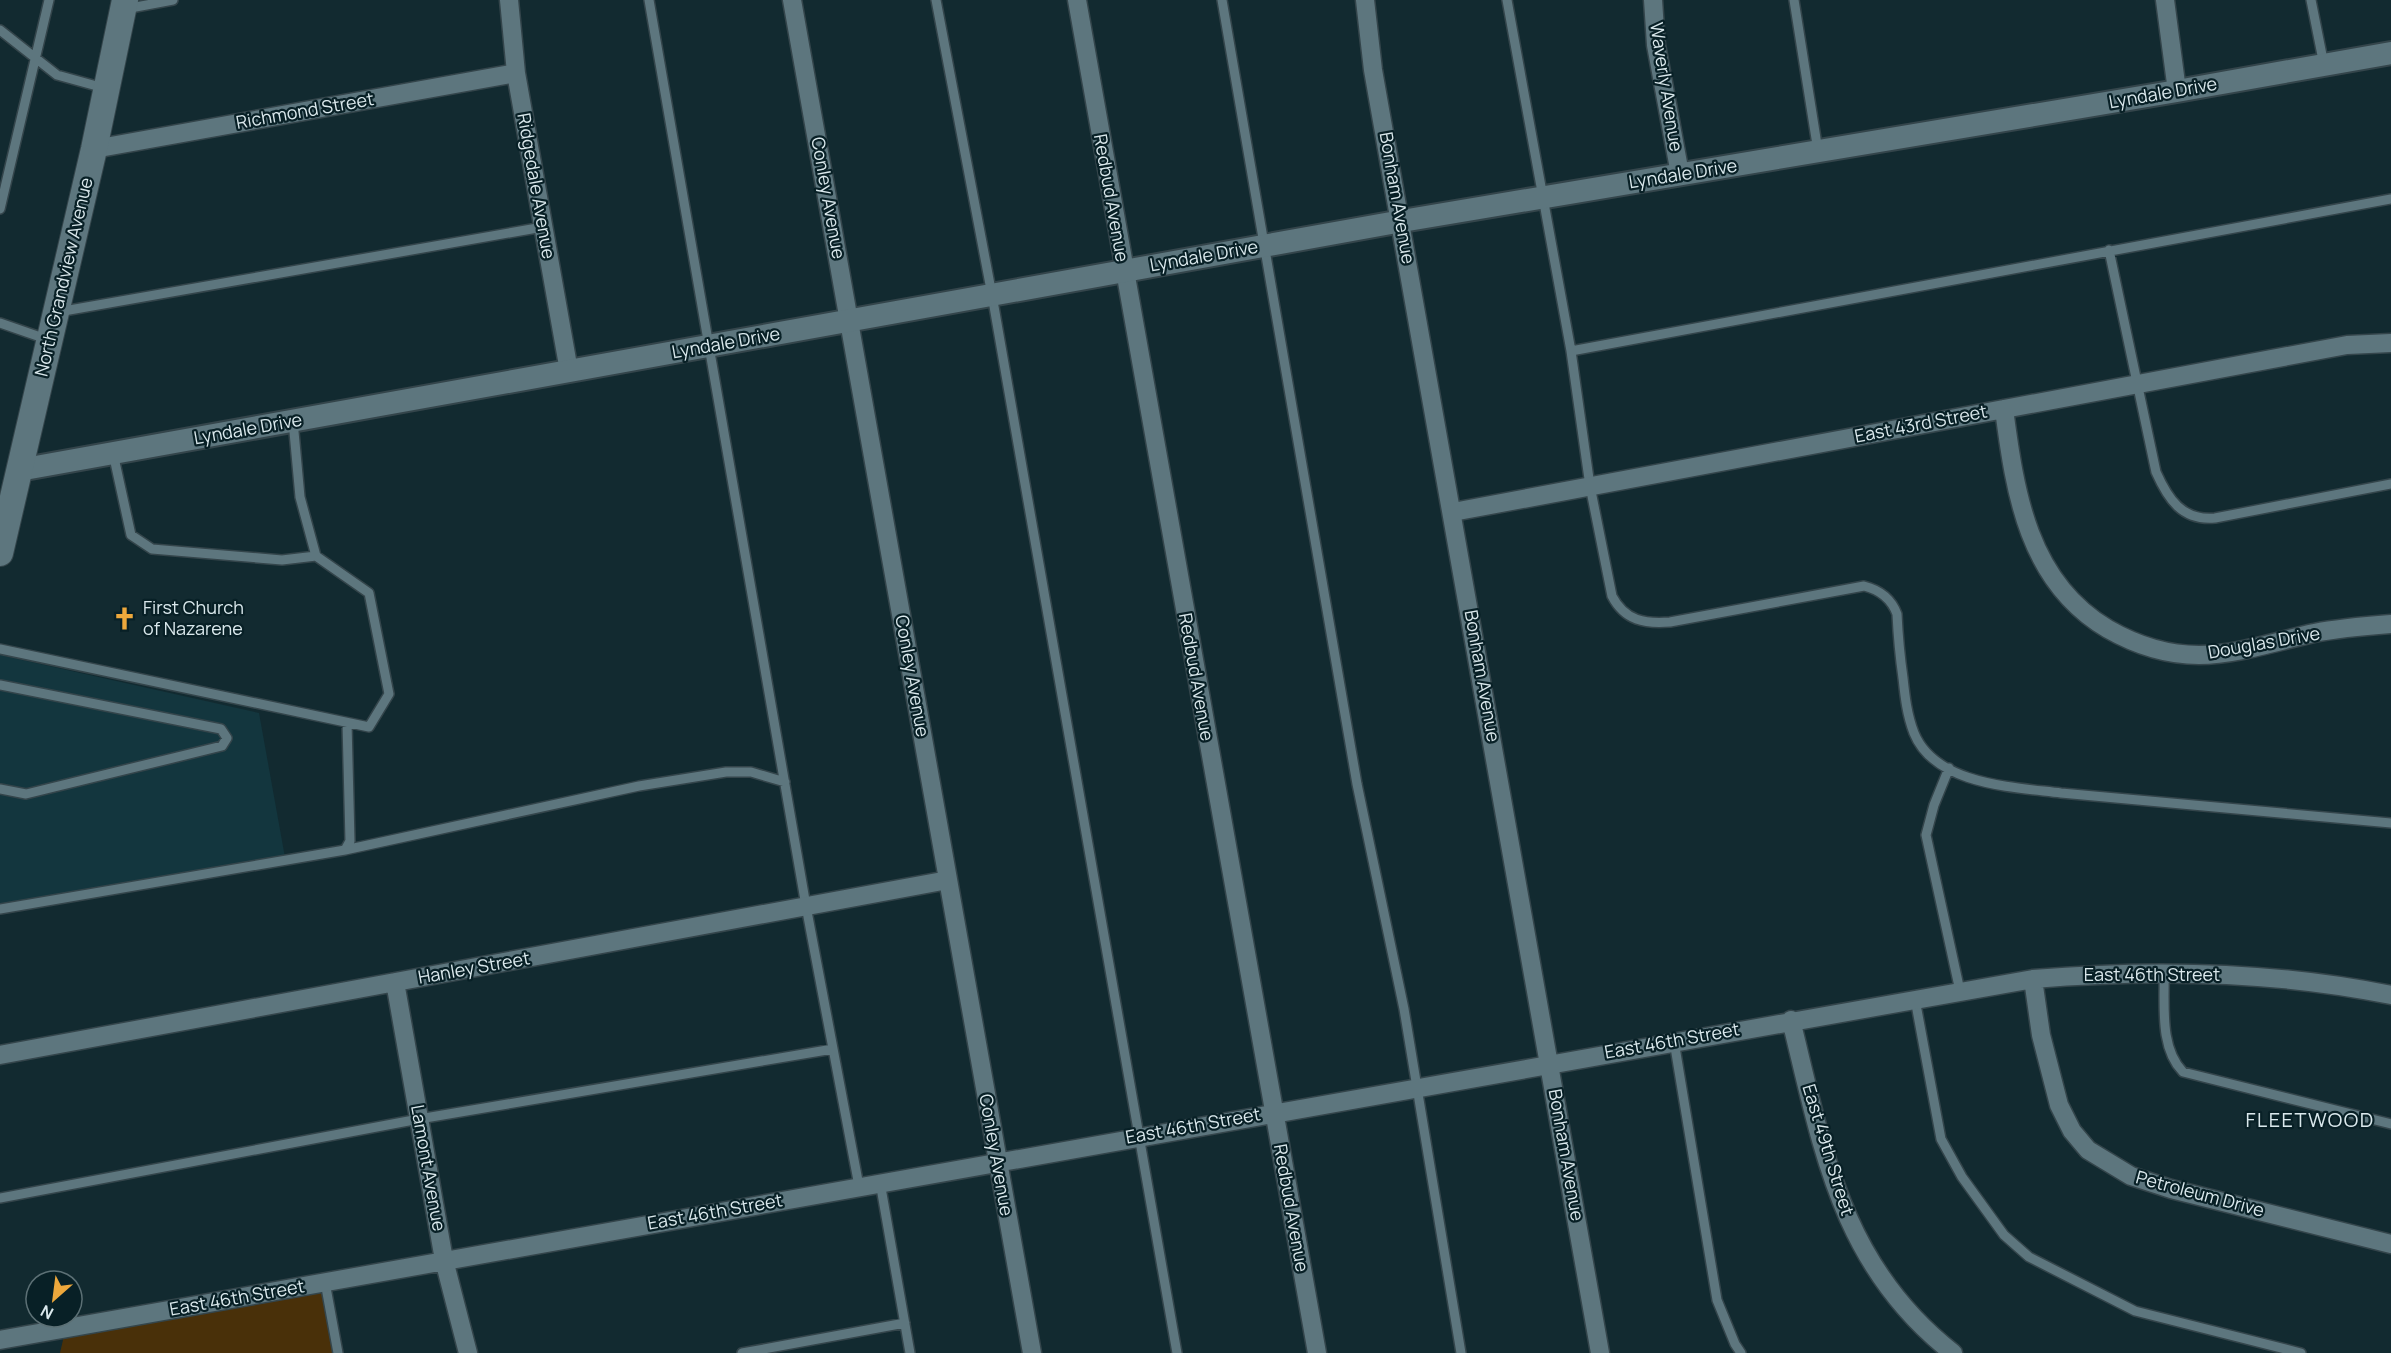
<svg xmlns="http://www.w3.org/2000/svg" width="2391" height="1353" font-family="Manrope,sans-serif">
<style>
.built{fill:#13363e}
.green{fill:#493009}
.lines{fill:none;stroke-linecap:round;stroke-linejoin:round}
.service-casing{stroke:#34454b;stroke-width:12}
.minor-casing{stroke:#34454b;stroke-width:21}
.tertiary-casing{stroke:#34454b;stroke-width:26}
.secondary-casing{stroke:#34454b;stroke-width:28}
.service{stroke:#5d767e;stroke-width:9}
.minor{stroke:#5d767e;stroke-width:18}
.tertiary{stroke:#5d767e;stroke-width:22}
.secondary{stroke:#5d767e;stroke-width:26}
.labels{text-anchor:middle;stroke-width:4.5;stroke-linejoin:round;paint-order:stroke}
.street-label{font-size:18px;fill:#dae8ec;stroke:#082026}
.poi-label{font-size:18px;fill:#dae8ec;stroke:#082026;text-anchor:start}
.neighbourhood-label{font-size:20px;letter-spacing:1.5px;fill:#dae8ec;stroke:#082026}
</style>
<rect width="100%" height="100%" fill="#122a30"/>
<path class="built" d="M0 655 259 713 286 863 0 912Z"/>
<path class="green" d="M324 1282 338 1353H60L66 1327Z"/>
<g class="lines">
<defs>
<path id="service" d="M649 0 806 906 859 1186
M936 0 992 295 1177 1353
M1222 0 1357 784 1404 1009 1461 1353
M1507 0 1571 351 1590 486 1612 596C1625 621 1645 624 1670 622L1864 586C1880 590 1891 598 1897 614 1898 635 1900 657 1903 678 1905 697 1907 715 1914 733 1935 785 2013 787 2061 793L2391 823
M1794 0 1818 151
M2311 0 2324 65
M125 9 173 0
M0 30 57 75 104 88
M0 209 49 0
M2109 250 2156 472C2168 499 2182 521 2215 518L2391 484
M58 312 543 227
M0 323 49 340
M1571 351 2391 199
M113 453 131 535 152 549 282 560 316 556
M0 649 369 727 389 694 369 593 316 556 300 497 293 421
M0 685 221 729 227 738 222 746 26 794 0 789
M1949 768 1934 805 1926 835 1960 991
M345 850 639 786 726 772H751L785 782
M0 909 345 850 350 841 347 723
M2164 972C2165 1005 2159 1047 2183 1072L2391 1124
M1915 999 1941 1139 1962 1177 2004 1235 2029 1257 2135 1311 2301 1353
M1674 1041 1717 1300 1735 1344 1741 1353
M880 1182 910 1353
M0 1198 419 1119 833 1049
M325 1282 338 1353
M742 1353 905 1323"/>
<path id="minor" d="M509 0 516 73 569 371
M792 0 1032 1353
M1077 0 1317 1353
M1365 0 1373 70 1600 1353
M1653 0 1656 45 1680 174
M2165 0 2177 91
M94 149 516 73
M2004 409C2015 493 2028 582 2108 629 2136 645 2166 655 2199 655 2237 655 2277 641 2314 633 2340 628 2365 626 2391 624
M1453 512 2347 345 2391 343
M2033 979 2041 1035 2059 1105 2072 1131 2088 1150 2131 1176 2171 1189 2391 1244
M395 982 444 1260 468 1353
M1791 1020C1823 1150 1841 1266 1953 1353
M0 1055 948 880
M0 1340 2033 979C2153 969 2273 971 2391 995"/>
<path id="tertiary" d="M19 470 1402 221 2177 91 2391 53"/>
<path id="secondary" d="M0 553 94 149 125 0"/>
</defs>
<use href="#service" class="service-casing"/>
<use href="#minor" class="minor-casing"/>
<use href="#tertiary" class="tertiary-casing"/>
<use href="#secondary" class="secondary-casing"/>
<use href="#service" class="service"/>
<use href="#minor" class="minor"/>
<use href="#tertiary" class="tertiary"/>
<use href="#secondary" class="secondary"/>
</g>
<defs>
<symbol id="church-bare" viewBox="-9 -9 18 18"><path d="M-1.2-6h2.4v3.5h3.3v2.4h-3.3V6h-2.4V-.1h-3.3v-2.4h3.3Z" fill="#eda83c" stroke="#082026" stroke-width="2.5" paint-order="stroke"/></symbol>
</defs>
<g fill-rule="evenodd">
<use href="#church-bare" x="108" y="602" width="33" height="33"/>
</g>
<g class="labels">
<g class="street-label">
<text transform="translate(1666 87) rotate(81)" y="6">Waverly Avenue</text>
<text transform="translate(2163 93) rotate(-10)" y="6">Lyndale Drive</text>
<text transform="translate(305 111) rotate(-10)" y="6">Richmond Street</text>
<text transform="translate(1683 174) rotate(-9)" y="6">Lyndale Drive</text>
<text transform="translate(536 186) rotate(80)" y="6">Ridgedale Avenue</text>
<text transform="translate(828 198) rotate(80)" y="6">Conley Avenue</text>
<text transform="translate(1111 198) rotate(80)" y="6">Redbud Avenue</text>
<text transform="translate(1397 198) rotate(80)" y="6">Bonham Avenue</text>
<text transform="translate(1204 256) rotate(-10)" y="6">Lyndale Drive</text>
<text transform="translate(64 277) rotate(-77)" y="6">North Grandview Avenue</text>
<text transform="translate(726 343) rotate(-10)" y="6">Lyndale Drive</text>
<text transform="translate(1921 424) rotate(-11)" y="6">East 43rd Street</text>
<text transform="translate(248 429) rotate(-10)" y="6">Lyndale Drive</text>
<text transform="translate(2264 643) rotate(-10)" y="6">Douglas Drive</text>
<text transform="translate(912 676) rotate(80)" y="6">Conley Avenue</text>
<text transform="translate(1482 676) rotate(80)" y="6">Bonham Avenue</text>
<text transform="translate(1196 677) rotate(80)" y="6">Redbud Avenue</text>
<text transform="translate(474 968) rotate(-10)" y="6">Hanley Street</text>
<text x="2152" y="981">East 46th Street</text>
<text transform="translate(1672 1041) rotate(-10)" y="6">East 46th Street</text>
<text transform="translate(1193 1126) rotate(-10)" y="6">East 46th Street</text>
<text transform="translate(1828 1150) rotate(73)" y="6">East 49th Street</text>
<text transform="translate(996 1155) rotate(80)" y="6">Conley Avenue</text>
<text transform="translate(1566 1155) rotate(80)" y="6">Bonham Avenue</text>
<text transform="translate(428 1168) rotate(80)" y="6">Lamont Avenue</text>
<text transform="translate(2200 1194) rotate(15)" y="6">Petroleum Drive</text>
<text transform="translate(1291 1208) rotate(80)" y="6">Redbud Avenue</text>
<text transform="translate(715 1212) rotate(-10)" y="6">East 46th Street</text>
<text transform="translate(237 1298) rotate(-10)" y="6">East 46th Street</text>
</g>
<g class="poi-label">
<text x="143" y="614">First Church<tspan x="143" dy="21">of Nazarene</tspan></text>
</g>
<g class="neighbourhood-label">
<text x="2310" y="1127">FLEETWOOD</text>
</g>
</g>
<g transform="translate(54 1299) rotate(208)"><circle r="28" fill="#082026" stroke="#5c7075" stroke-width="1.5"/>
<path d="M0-4.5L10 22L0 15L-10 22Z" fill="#eda83c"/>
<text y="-9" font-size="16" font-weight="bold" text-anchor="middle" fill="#dae8ec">N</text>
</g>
</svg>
